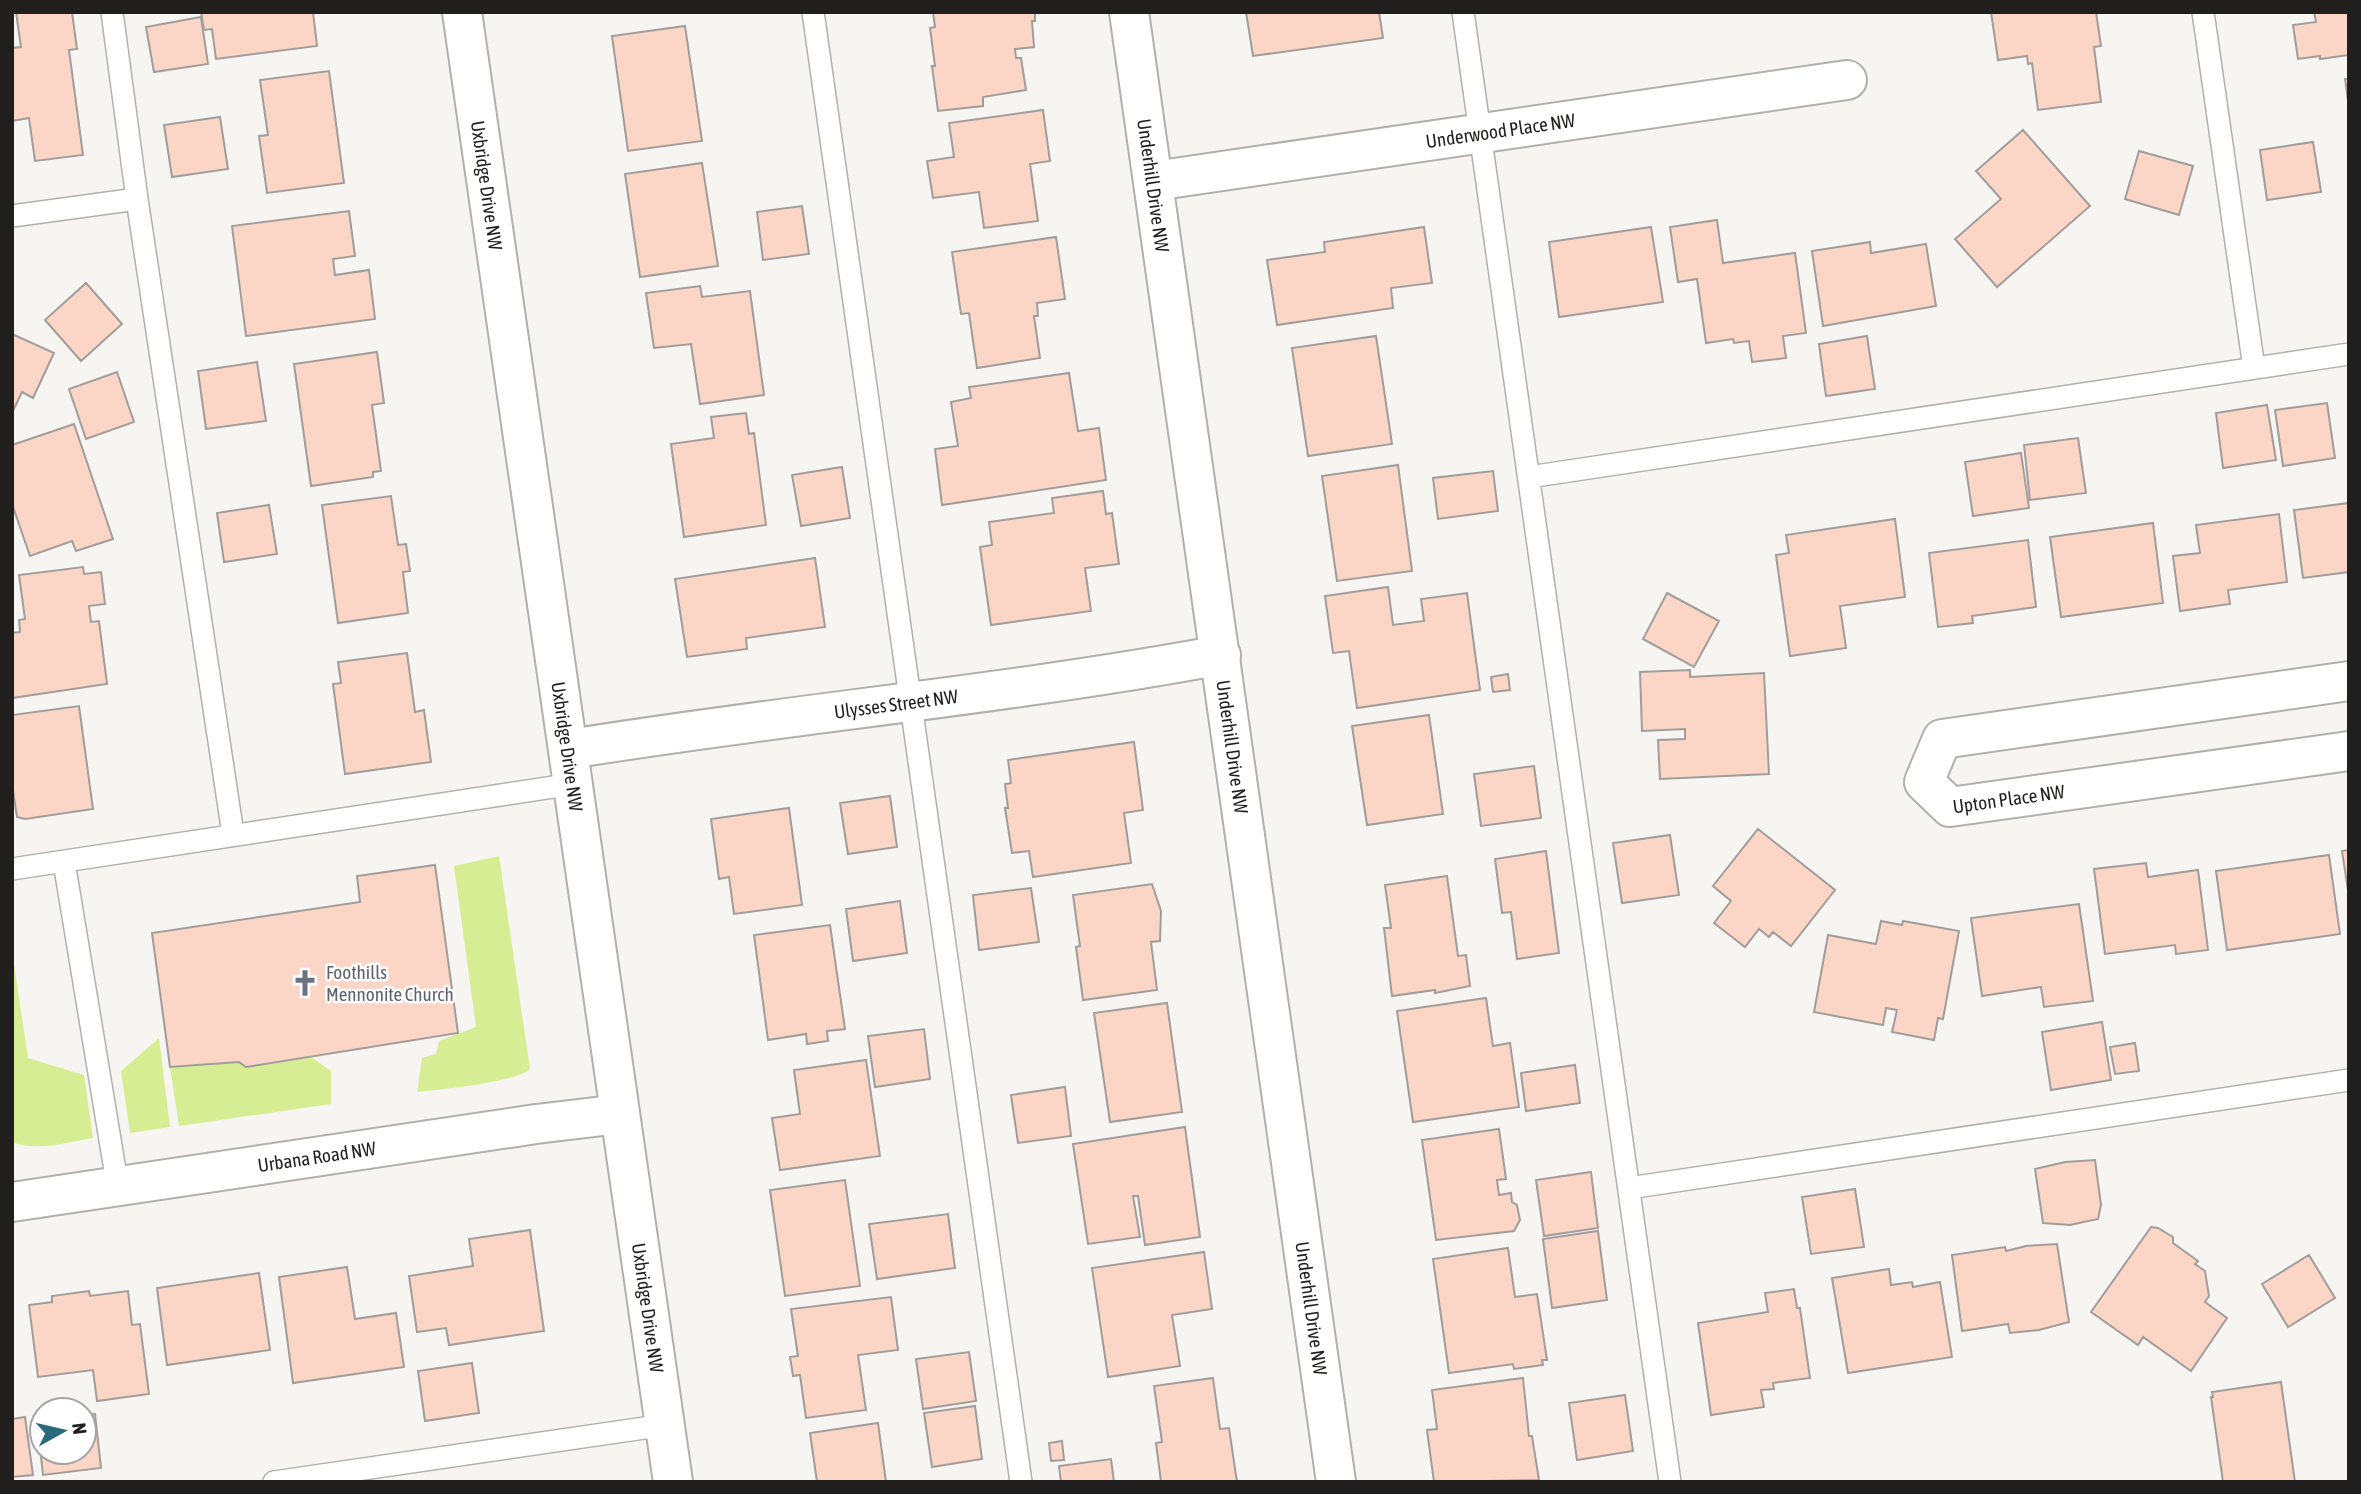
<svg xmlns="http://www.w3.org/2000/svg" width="2361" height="1494" font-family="'Asap Condensed',sans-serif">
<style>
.green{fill:#d7ed93}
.building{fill:#fbd5c6;stroke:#a19d9b;stroke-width:2}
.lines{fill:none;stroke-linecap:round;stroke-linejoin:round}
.service-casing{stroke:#b2b0ad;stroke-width:24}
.minor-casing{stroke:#b2b0ad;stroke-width:42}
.service{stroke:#fff;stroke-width:21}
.minor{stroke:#fff;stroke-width:38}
.labels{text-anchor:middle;stroke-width:5;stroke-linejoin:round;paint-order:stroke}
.street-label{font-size:19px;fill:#201f1e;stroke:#fff}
.worship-label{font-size:19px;fill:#5b616d;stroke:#fff;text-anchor:start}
</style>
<rect width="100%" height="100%" fill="#f7f5f1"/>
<path class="green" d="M499 856 530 1069C517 1082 439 1090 417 1092L422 1058 436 1054 439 1041 476 1027 454 866Z
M12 951 28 1058 84 1075 93 1138C69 1142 35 1152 12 1142Z
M159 1038 170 1127 130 1133 121 1071Z
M311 1057 331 1071V1104L179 1126 170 1067 239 1062 247 1067Z"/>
<path class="building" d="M16 12H72L77 49 69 50 83 155 35 161 29 118 12 121V48L21 47Z
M201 12H313L317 46 216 59 212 29 204 30Z
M933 12H1035V21H1032L1034 47 1015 49 1016 58H1021L1026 90 983 97V106L938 111 932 66H935L930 28 935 27Z
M1246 12H1379L1383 38 1253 56Z
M1991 12H2096L2101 46 2094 47 2101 102 2038 110 2032 63 2028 64 2027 56 1998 60Z
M2314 12H2349V55L2320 59V56L2298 59 2293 25 2316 22Z
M201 17 208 64 154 72 146 27Z
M685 26 702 141 628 151 612 36Z
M329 71 344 183 267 193 259 136 268 135 260 80Z
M2345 79H2349V108Z
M1043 110 1050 161 1030 164 1038 221 984 228 979 192 933 198 927 161 954 157 949 123Z
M220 117 228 169 172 177 164 125Z
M2023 130 2090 206 1997 287 1955 239 2001 199 1976 171Z
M2313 142 2321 192 2267 200 2260 150Z
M2139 151 2193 166 2179 215 2125 199Z
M702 163 718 266 640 277 625 174Z
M802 206 809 254 763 260 757 212Z
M349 211 355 256 333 259 335 275 369 270 375 319 246 336 232 226Z
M1717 220 1723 263 1795 253 1806 333 1783 336 1786 358 1752 362 1749 341 1734 343 1733 339 1706 343 1697 279 1678 282 1670 227Z
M1424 227 1432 283 1391 288 1393 308 1277 325 1267 260 1325 252 1324 242Z
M1651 227 1663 302 1559 317 1549 242Z
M1056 237 1065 299 1037 303 1038 316H1034L1040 358 977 368 969 313 961 314 952 252Z
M1870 242 1871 253 1926 244 1936 306 1823 326 1812 251Z
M86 283 122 324 81 361 45 320Z
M700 286 702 297 750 291 764 395 700 404 691 344 654 348 646 293Z
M12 334 54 353 33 398 22 392 12 413Z
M1376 336 1392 444 1308 456 1292 348Z
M1867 336 1875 389 1826 396 1819 344Z
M377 352 384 403 372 405 381 471 373 472V477L311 486 294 364Z
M257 362 266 421 206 429 198 371Z
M117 372 134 422 86 439 69 389Z
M1069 373 1078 431 1099 428 1106 480 942 505 935 449 958 446 951 402 971 398 969 387Z
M2327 403 2335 458 2283 466 2275 410Z
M2267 405 2276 460 2223 468 2216 413Z
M746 413 749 434 754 433 766 525 684 537 671 444 714 438 711 417Z
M74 424 113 539 76 551 72 541 30 556 12 504V445Z
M2078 438 2086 493 2030 500 2024 445Z
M2021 453 2029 508 1973 516 1965 462Z
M1398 465 1412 571 1337 581 1322 476Z
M842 467 850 518 801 526 792 475Z
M1493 471 1498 511 1438 519 1433 478Z
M1103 491 1106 514 1112 513 1119 564 1085 568 1091 611 991 625 980 547 992 545 989 522 1054 513 1052 498Z
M391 496 398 545 406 544 410 571 403 572 408 613 338 623 322 505Z
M2349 503V572L2303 578 2294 510Z
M269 505 277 554 224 562 217 513Z
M2279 514 2287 582 2228 590 2230 604 2180 611 2173 556 2200 553 2196 525Z
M1895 519 1905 597 1840 606 1846 648 1790 656 1776 555 1789 553 1786 535Z
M2153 523 2163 603 2061 617 2050 537Z
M2028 540 2036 607 1972 616 1973 623 1938 627 1929 553Z
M815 558 825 627 746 638 747 649 687 657 675 579Z
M83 567 84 574 101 572 105 604 89 606 91 622 99 621 107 684 12 698V633L20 632 19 620 25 619 19 575Z
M1388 587 1393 625 1424 621 1421 599 1467 593 1480 690 1357 708 1349 651 1333 653 1325 596Z
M1667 593 1719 621 1694 667 1643 639Z
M407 653 415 712 424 710 431 762 345 774 333 684 341 683 338 662Z
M1690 670V677L1764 673 1769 774 1660 779 1658 740 1685 739V729L1642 731 1640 672Z
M1508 674 1510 690 1493 692 1491 677Z
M79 706 93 809 25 819 17 817 12 784V715Z
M1429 715 1443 814 1367 825 1352 726Z
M1134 742 1143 810 1124 813 1131 863 1033 877 1029 851 1012 853 1005 808H1008L1005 784 1011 783 1008 760Z
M1534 766 1541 818 1481 826 1474 774Z
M890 796 897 847 848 854 840 803Z
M789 808 802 905 734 914 729 877 719 879 711 819Z
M1758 829 1835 890 1791 946 1773 932 1769 937 1759 929 1745 947 1714 923 1731 901 1713 886Z
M1670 835 1679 895 1622 903 1613 843Z
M2349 850V897L2342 851Z
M1546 851 1559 953 1517 959 1511 912 1502 913 1495 859Z
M2329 855 2340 934 2227 950 2216 871Z
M2146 863 2148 877 2198 870 2208 950 2176 954 2175 945 2105 954 2094 869Z
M435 865 458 1033 246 1067 239 1062 170 1067 152 933 360 902 357 876Z
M1447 876 1458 956 1466 955 1470 986 1435 993V990L1392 996 1384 928H1391L1385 885Z
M1152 884 1161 911 1160 941 1151 942 1157 990 1083 1000 1076 947 1080 946 1073 895Z
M1031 888 1039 942 979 950 973 895Z
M900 901 907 953 853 961 846 909Z
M2079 904 2093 1001 2044 1007 2041 987 1982 996 1971 918Z
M1881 921 1902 925 1903 921 1959 931 1943 1019 1938 1018 1934 1040 1892 1032 1897 1010 1886 1008 1883 1025 1814 1012 1828 935 1876 944Z
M830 925 845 1029 827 1031 828 1041 807 1044 806 1034 768 1040 754 935Z
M1486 998 1493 1046 1510 1043 1519 1107 1413 1122 1397 1011Z
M1167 1003 1182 1112 1110 1122 1094 1013Z
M2102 1022 2111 1080 2051 1090 2042 1032Z
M924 1029 930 1079 875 1087 868 1036Z
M2135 1043 2139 1071 2115 1074 2110 1047Z
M866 1060 880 1156 780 1170 772 1118 800 1114 794 1070Z
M1575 1065 1580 1103 1526 1111 1521 1073Z
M1065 1087 1071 1136 1018 1143 1011 1095Z
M1185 1127 1200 1237 1145 1245 1138 1196H1133L1140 1237 1088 1244 1073 1144Z
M1499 1129 1506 1179 1497 1180 1499 1195 1511 1193 1512 1202 1517 1205 1520 1220 1514 1231 1436 1240 1422 1140Z
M2095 1160 2101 1205 2098 1219 2070 1225 2043 1223 2035 1169 2065 1162Z
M1591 1172 1598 1228 1544 1236 1536 1180Z
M845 1180 860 1286 785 1296 770 1190Z
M1855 1189 1864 1247 1811 1254 1802 1197Z
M948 1214 955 1268 877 1279 869 1224Z
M2151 1227 2158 1228 2173 1237V1243L2198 1261 2195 1264 2205 1271 2209 1296 2205 1302 2227 1318 2191 1371 2143 1337 2138 1345 2091 1312Z
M530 1230 544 1331 449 1345 446 1328 417 1332 409 1276 473 1266 469 1239Z
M1598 1231 1607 1300 1552 1308 1543 1239Z
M2057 1244 2069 1322 2039 1330 2010 1333 2008 1324 1962 1331 1952 1255 2005 1247 2006 1251 2026 1246Z
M1508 1248 1515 1297 1537 1294 1547 1360H1542L1543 1365 1514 1369 1513 1364 1449 1373 1433 1259Z
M1204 1252 1212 1309 1172 1315 1180 1366 1108 1377 1092 1268Z
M2309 1255 2335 1298 2288 1327 2262 1284Z
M347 1267 355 1319 396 1313 404 1367 293 1383 279 1277Z
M1889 1269 1891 1285 1912 1282 1913 1287 1940 1282 1952 1357 1848 1373 1832 1278Z
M259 1273 270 1350 167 1365 157 1288Z
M1794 1289 1797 1308H1800L1810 1378 1773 1383 1774 1389 1761 1390 1764 1407 1711 1415 1698 1323 1768 1312 1765 1293Z
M89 1291 90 1296 128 1291 132 1325 140 1324 149 1394 97 1401 93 1370 38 1377 29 1305 52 1302V1296Z
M891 1297 898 1350 858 1355 866 1410 806 1418 800 1375 793 1376 790 1357 798 1356 791 1309Z
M969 1352 976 1401 923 1409 916 1359Z
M472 1363 479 1413 425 1421 418 1371Z
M1213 1378 1220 1429 1229 1428 1237 1482H1161L1156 1443 1162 1442 1154 1386Z
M1523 1378 1529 1436H1532L1539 1480 1434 1482 1427 1430 1437 1429 1432 1390Z
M2281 1382 2295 1482H2223L2211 1397H2213L2212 1392Z
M1625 1395 1633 1451 1577 1460 1569 1403Z
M975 1406 982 1459 932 1467 924 1413Z
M95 1414 101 1468 43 1475 37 1420H42V1452H84V1415Z
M25 1417 33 1475 12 1477V1419Z
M878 1423 886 1482H817L810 1433Z
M1062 1441 1064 1460 1051 1461 1049 1443Z
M1111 1459 1114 1482H1061L1059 1466Z"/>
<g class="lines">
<defs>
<path id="service" d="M813 12 1021 1482
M1463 12 1670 1482
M2203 12 2254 368
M137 199 233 834
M12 216 137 199 112 12
M1529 477 2349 354
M64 862 118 1188
M12 869 573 784
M1629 1188 2349 1080
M274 1482 665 1425"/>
<g id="minor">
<path id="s1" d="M462 12 673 1482"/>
<path id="s2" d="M1129 12 1336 1482"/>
<path id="s3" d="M1154 181 1847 80"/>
<path id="s4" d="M2349 681 1942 739 1924 782 1950 807 2349 751"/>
<path id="s5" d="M570 749C786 714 1005 695 1221 655"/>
<path id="s6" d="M12 1202 536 1124 620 1114"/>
</g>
</defs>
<use href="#service" class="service-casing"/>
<use href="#minor" class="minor-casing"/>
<use href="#service" class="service"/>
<use href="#minor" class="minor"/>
</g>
<defs>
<symbol id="church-bare" viewBox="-9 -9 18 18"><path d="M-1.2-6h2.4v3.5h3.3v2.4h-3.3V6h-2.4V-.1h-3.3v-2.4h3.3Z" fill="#6b7280" stroke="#fff" stroke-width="2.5" paint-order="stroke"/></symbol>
</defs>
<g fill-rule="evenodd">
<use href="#church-bare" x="286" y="964" width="38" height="38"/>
</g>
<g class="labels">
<g class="street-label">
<text dy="7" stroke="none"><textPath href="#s3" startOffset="350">Underwood Place NW</textPath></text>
<text dy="7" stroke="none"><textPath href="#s2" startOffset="175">Underhill Drive NW</textPath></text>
<text dy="7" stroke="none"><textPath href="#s1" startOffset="175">Uxbridge Drive NW</textPath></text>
<text dy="7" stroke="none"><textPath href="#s5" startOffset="329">Ulysses Street NW</textPath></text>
<text dy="7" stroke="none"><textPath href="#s1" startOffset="742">Uxbridge Drive NW</textPath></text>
<text dy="7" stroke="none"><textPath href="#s2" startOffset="742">Underhill Drive NW</textPath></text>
<text dy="7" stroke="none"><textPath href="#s4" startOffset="553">Upton Place NW</textPath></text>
<text dy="7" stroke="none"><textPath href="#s6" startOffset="308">Urbana Road NW</textPath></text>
<text dy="7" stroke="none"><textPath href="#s1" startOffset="1309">Uxbridge Drive NW</textPath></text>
<text dy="7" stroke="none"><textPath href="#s2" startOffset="1309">Underhill Drive NW</textPath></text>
</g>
<g class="worship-label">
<text x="326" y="979">Foothills<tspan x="326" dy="22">Mennonite Church</tspan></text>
</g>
</g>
<rect width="2361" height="1494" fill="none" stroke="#201f1e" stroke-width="28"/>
<g transform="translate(63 1431) rotate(82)"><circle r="33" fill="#ffffff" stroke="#a6a5a5" stroke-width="2"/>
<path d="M0-5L12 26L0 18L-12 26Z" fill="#28697c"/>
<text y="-10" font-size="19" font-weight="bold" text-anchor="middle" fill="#201f1e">N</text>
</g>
</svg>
